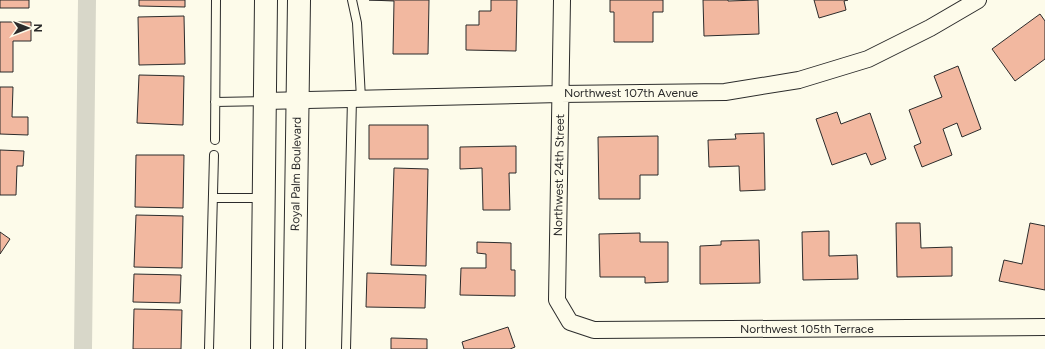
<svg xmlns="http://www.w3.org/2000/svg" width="1045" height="349" font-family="Figtree,sans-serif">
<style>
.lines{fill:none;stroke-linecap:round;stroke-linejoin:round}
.canal{stroke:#d8d7c9;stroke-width:18}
.building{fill:#f2b8a0;stroke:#2b2b2b}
.lane-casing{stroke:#2b2b2b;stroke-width:10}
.street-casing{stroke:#2b2b2b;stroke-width:18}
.secondary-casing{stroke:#2b2b2b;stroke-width:24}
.lane{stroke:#fdfbea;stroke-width:8}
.street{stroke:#fdfbea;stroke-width:16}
.secondary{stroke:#fdfbea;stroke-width:22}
.labels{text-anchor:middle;stroke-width:3;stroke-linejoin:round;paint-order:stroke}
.street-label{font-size:12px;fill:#2b2b2b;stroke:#fdfbea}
</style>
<rect width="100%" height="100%" fill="#fdfbea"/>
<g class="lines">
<path class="canal" d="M83 349 87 0"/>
</g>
<path class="building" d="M0 0H29V8H0Z
M139 0H185V7L139 6Z
M369 0H429L428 54H393L394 1Z
M491 0H517L516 51 466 50V25H479V11H491Z
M610 0H663V12H653V42H614V12H610Z
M703 0H728V1L758 0 759 34 704 36Z
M814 0H848L844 1 846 10 819 18Z
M1040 14 1045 21V59L1015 81 992 49Z
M184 16 185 64 139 65 138 17Z
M0 22H31V41H13V72H0Z
M958 66 981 129 962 137 957 123 943 129 952 155 922 167 914 146 921 143 909 110 942 97 934 76Z
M139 75 184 76 183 125 137 123Z
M0 87H13L12 117H28V135L0 134Z
M837 112 841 124 870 113 886 159 871 165 866 153 832 165 816 119Z
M369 125H428V159H369Z
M764 133 765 190 740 191 739 166 709 167 708 140 736 139 735 134Z
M658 136V175H640V199H599L598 137Z
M516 146V173H509L510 210H483L482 168 460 169V147Z
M0 150 24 151 23 166H17L16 195H0Z
M136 155H184L183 208 135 207Z
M394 168 428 169 426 266 391 265Z
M136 215 183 216 182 268 134 267Z
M896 223H920L921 248 952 247V276L897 277Z
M1030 223 1045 226V290L999 281 1004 260 1022 264Z
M829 231V256L857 255 858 279 803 280 802 232Z
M0 232 10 239 0 254Z
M640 233V242H668V282L645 283V277H600L599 234Z
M759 240 760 283 700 284V246L721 245V241Z
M477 242 511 243V270H515V296L460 295 461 268H486V254L477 253Z
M367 273 426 275 425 308 366 307Z
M134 274 181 275 180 303 133 302Z
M134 309 182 310 181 349H133Z
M508 327 515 347 510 349H464L462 342Z
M391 338 427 339V349H391Z"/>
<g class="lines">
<defs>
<path id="lane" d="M352 0 357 23 361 99
M215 102 264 101
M215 140 216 0
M213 198H263
M209 349 214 155
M346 349 352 99"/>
<path id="street" d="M562 0 557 300 570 322 594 330 1045 327
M265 101 560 94 725 92 799 80 868 59 930 28 978 0"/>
<path id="secondary" d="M262 349 266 0
M294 349 299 0"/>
</defs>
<use href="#lane" class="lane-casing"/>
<use href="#street" class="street-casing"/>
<use href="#secondary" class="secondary-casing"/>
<use href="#lane" class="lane"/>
<use href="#street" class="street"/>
<use href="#secondary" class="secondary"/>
</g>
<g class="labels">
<g class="street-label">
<text x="631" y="97">Northwest 107th Avenue</text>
<text transform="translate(296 174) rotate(-89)" y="4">Royal Palm Boulevard</text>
<text transform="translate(559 175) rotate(-89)" y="4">Northwest 24th Street</text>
<text x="807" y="333">Northwest 105th Terrace</text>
</g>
</g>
<g transform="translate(28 28) rotate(90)" stroke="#fdfbea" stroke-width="3" paint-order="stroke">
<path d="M0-3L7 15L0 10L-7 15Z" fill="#2b2b2b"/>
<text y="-6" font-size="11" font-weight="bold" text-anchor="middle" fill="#2b2b2b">N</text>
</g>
</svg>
